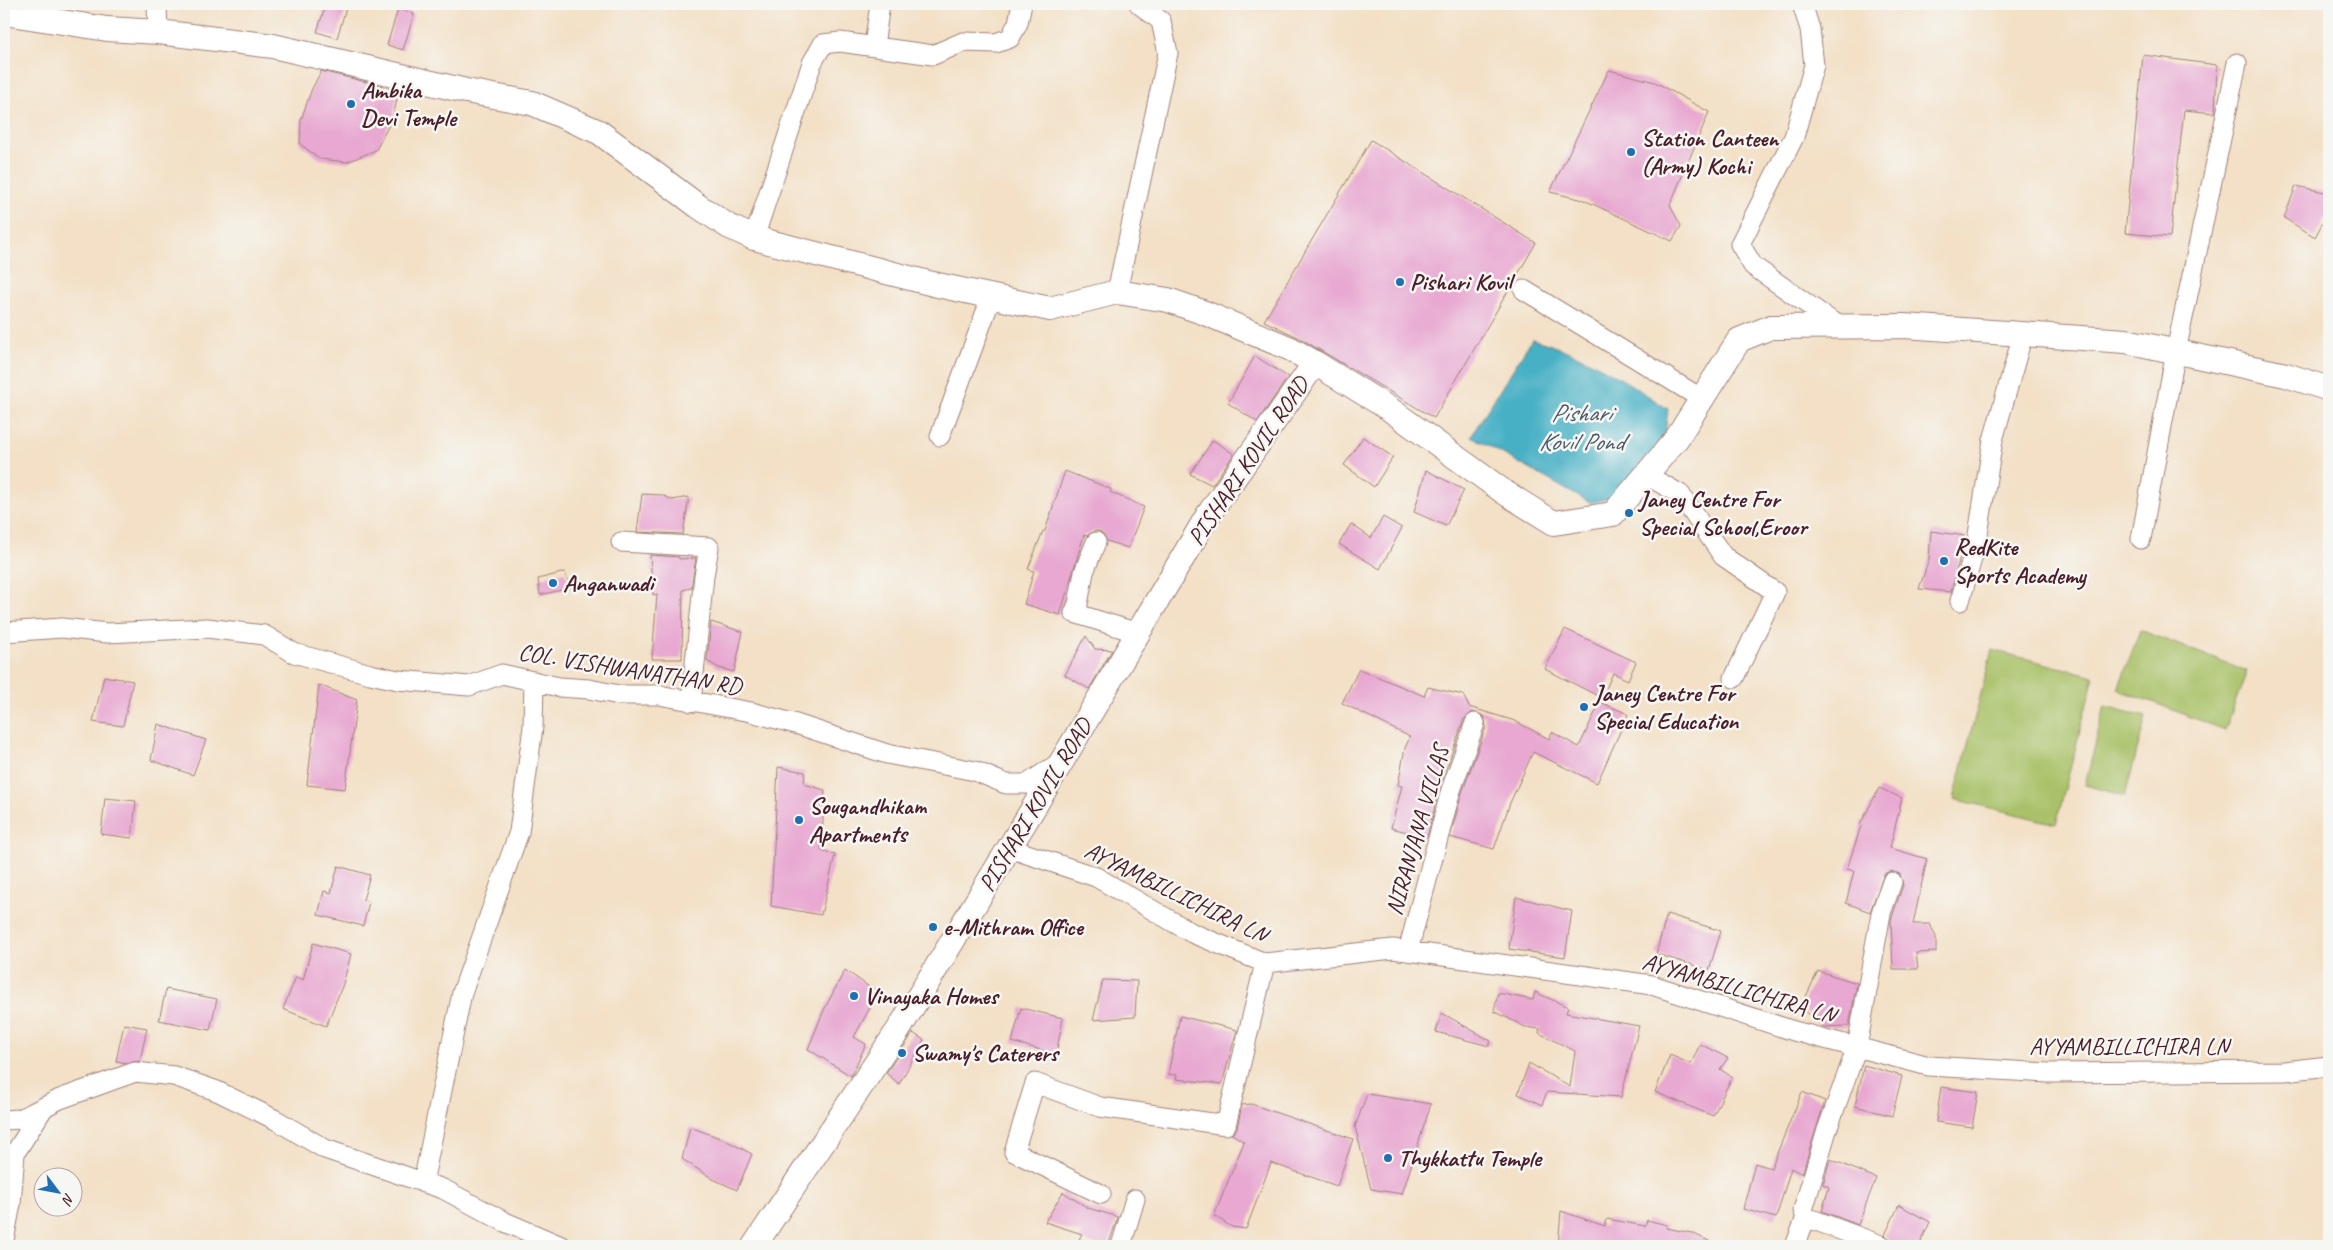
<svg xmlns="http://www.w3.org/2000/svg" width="2333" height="1250" font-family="Caveat,sans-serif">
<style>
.green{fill:#a9c167;stroke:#7a7049}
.water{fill:#47b0c5;stroke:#486878}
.building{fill:#e8a8d1}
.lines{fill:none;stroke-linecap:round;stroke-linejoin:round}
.minor-casing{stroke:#9e8078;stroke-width:21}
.tertiary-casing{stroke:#9e8078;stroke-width:26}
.minor{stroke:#fff;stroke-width:19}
.tertiary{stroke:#fff;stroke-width:24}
.poi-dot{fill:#1f6fb2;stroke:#f6f6f2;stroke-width:2}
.labels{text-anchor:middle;stroke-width:5;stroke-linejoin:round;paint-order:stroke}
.poi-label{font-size:24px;font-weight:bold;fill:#4a1f2b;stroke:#f6f6f2;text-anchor:start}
.street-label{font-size:24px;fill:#4a1f2b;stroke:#f6f6f2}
.water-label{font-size:25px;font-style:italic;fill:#495969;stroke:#f6f6f2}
</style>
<rect width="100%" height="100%" fill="#f6f6f2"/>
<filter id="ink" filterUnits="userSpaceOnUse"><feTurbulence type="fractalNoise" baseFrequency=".02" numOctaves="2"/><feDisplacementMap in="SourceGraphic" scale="10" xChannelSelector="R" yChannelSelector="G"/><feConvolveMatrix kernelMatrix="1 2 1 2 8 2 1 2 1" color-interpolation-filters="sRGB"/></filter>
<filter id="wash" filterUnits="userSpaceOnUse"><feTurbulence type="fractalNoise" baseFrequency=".0096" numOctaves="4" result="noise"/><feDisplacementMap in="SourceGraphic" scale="20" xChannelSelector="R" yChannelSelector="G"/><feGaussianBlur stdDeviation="1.12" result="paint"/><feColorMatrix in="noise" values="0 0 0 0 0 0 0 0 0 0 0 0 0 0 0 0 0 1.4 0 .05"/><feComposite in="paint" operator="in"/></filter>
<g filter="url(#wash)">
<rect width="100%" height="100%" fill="#f3e0c6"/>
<path class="green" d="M2140 630 2247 671 2225 730 2118 689Z
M1992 650 2094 676 2056 824 1954 799Z
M2105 706 2146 717 2125 796 2085 785Z"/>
<path class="water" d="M1532 339C1585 354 1623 379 1668 409L1665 436 1614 497 1590 503 1471 436Z"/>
<g id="blocks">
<path class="building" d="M326 4 346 8 337 38 317 32Z
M398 9 414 14 403 50 387 45Z
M2143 55 2217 65 2215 113 2184 110 2170 237 2125 233Z
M1609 70 1655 82 1709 112 1670 205 1681 226 1672 241 1584 200 1550 192Z
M321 71 399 90 393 117 376 150 347 162 320 159 300 144 301 120 311 91Z
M1371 140 1536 243 1434 418 1298 337 1264 321Z
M2296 186 2329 193V211L2315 237 2284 218Z
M1255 356 1288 377 1257 422 1228 403Z
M1363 437 1393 457 1374 487 1344 465Z
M1213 440 1234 454 1212 485 1190 474Z
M1426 470 1464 490 1446 526 1414 512Z
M1065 471 1111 489 1110 492 1144 507 1128 548 1107 541 1104 535 1100 531H1094L1087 536 1084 535 1060 615 1024 604 1034 571 1028 569 1043 531H1045Z
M642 494 662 495 672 500 689 497 683 534 637 532Z
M1383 517 1402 528 1380 569 1339 544 1351 524 1371 538Z
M1931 531 1965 536 1951 592 1919 589 1929 559Z
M650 555 679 557V559L696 558 691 588 683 590 682 659H652L657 594 653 595Z
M565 572 570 588 540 595 538 579Z
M711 622 743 632 734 672 719 668 707 661Z
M1565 629 1636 662 1628 680 1613 673 1602 698 1545 669Z
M1086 636 1095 649 1112 650 1089 689 1065 675Z
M1359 669 1424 696 1428 687 1463 695 1469 707 1515 721 1549 739 1552 732 1579 747 1600 702 1628 714 1597 783 1533 752 1510 803 1494 849 1450 837 1462 793 1486 727 1484 716 1473 712 1464 719 1440 786 1427 837 1391 828 1402 786 1398 785 1405 748 1410 737 1342 703Z
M104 676 133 681 123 726 93 722Z
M319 685 357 700 345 789 307 785Z
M158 724 206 740 193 775 151 760Z
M778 767 805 772 804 784 825 790 821 850 835 855 821 915 771 906Z
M1879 788 1902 798 1890 848 1927 859 1913 924H1930L1936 937V952L1916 953 1918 969H1893L1891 920 1903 885 1900 874 1890 871 1884 874 1870 912 1846 903 1854 871 1847 869 1861 826 1860 825Z
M105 798 136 801 132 838 101 834Z
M338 866 370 875 363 900 369 902 363 926 318 915 324 891 331 893Z
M1516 897 1572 911 1565 957 1509 949Z
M1667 914 1721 931 1709 970 1656 954Z
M313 943 351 954 343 984 326 1026 283 1009 296 977 303 980Z
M845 970 878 993 854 1037 866 1044 851 1076 808 1049 824 1010Z
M1818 971 1857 983 1849 1026 1823 1027 1801 1007Z
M1103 980 1137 981 1135 1017 1093 1020Z
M166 989 217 999 210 1030 159 1020Z
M1535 992 1568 1007 1566 1013 1639 1026 1621 1097 1547 1092 1542 1105 1518 1094 1529 1063 1570 1087 1575 1051 1539 1033 1540 1029 1525 1027 1494 1011 1498 993 1533 1000Z
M1021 1008 1063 1018 1056 1054 1012 1042Z
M1442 1013 1491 1041 1489 1046 1436 1032Z
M1180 1016 1237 1030 1222 1084 1176 1079 1177 1075 1168 1074Z
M124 1024 147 1028 140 1061 127 1063 116 1061Z
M913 1033 924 1040 899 1084 886 1073Z
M1700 1044 1728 1058 1720 1069 1732 1077 1713 1116 1655 1092 1670 1055 1691 1064Z
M1864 1065 1902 1076 1892 1116 1855 1106Z
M1941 1087 1978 1092 1972 1127 1936 1122Z
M1802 1092 1825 1101 1802 1174 1791 1168 1776 1218 1743 1209 1755 1163 1771 1168Z
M1367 1094 1431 1104 1402 1194 1371 1189 1355 1127Z
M1251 1104 1353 1139 1337 1186 1271 1163 1246 1229 1232 1227 1214 1216 1244 1142 1232 1134 1237 1128 1242 1105Z
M690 1127 723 1139 752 1154 737 1190 713 1179 682 1159Z
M1830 1159 1876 1178 1858 1225 1822 1211 1829 1187 1823 1184Z
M1063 1192 1088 1208 1118 1217 1108 1246H1098L1079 1239 1082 1234 1045 1222Z
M1899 1205 1930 1222 1919 1246H1897L1885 1235Z
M1561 1211 1605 1226 1607 1219 1645 1226 1647 1220 1667 1225 1666 1228 1692 1233 1719 1246H1558Z"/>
</g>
</g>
<g filter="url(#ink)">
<use href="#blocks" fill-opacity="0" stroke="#9e8078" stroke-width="1"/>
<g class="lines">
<defs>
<path id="minor" d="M157 4 158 32
M1802 4 1810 29 1814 65 1794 137 1740 244 1753 266 1840 327
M874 46 880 4
M754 238 812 63 823 44 840 42 933 55 963 42 996 43 1010 38 1018 23 1022 4
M1524 290 1702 399
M1117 292 1168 53 1161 21 1139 4
M940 436 991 298
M1646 475 1680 494 1723 556 1775 592 1734 678
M2141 539 2176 351 2237 63
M621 542 709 547 704 576 691 702
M1096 542 1084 572 1078 604 1074 613 1138 633
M1960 601 1977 541 1993 440 2023 334
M4 632 62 628 107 633 207 628 264 635 294 653 370 674 398 680 469 686 502 674 559 687 589 689 619 695H659L751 712 796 724 887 754 975 771 1006 784H1027L1059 763
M1009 848 1096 877 1192 933 1265 963 1393 949 1652 985 1794 1031 1929 1066 2049 1073 2284 1071 2329 1066
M1408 951 1451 790 1475 723
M4 1120 20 1119 60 1099 135 1072 174 1076 217 1091 276 1120 325 1149 443 1189 505 1222 561 1246
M423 1183 462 993 519 832 533 727 534 681
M1101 1194 1014 1152 1035 1083 1100 1107 1226 1125 1265 963
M4 1240 11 1204 15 1153 43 1109
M1121 1246 1135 1199
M1795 1246 1806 1217
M1883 1246 1806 1217 1803 1210 1827 1130 1857 1047 1881 913 1892 882"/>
<path id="tertiary" d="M4 13 107 29 158 32 273 46 466 91 532 103 599 132 698 206 728 226 754 238 933 284 1050 309 1117 292 1168 300 1205 313 1291 349 1315 363 1388 408 1504 492 1554 523 1613 514 1677 438 1739 340 1771 327 1904 326 2126 341 2286 375 2329 389
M754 1246 899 1029 1062 761 1208 515 1315 363"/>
</defs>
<use href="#minor" class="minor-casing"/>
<use href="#tertiary" class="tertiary-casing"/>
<use href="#minor" class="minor"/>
<use href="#tertiary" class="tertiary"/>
</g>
</g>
<g class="poi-dot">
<circle cx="351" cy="104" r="5"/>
<circle cx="1631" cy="152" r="5"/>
<circle cx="1400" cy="282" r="5"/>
<circle cx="1629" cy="513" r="5"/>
<circle cx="1944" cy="561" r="5"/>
<circle cx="553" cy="583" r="5"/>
<circle cx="1584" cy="707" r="5"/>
<circle cx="799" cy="820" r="5"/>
<circle cx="933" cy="927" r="5"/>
<circle cx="854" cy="996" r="5"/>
<circle cx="902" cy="1053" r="5"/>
<circle cx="1388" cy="1158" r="5"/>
</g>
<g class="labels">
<g class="poi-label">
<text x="361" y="98">Ambika<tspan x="361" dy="28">Devi Temple</tspan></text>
<text x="1641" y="146">Station Canteen<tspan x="1641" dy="28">(Army) Kochi</tspan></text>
<text x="1410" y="290">Pishari Kovil</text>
<text x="1639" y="507">Janey Centre For<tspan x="1639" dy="28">Special School,Eroor</tspan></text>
<text x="1954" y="555">RedKite<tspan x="1954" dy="28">Sports Academy</tspan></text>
<text x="563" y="591">Anganwadi</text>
<text x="1594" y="701">Janey Centre For<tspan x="1594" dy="28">Special Education</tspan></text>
<text x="809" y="814">Sougandhikam<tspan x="809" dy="28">Apartments</tspan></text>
<text x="943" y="935">e-Mithram Office</text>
<text x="864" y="1004">Vinayaka Homes</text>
<text x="912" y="1061">Swamy's Caterers</text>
<text x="1398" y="1166">Thykkattu Temple</text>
</g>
<g class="street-label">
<text transform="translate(1248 461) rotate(-56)" y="8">PISHARI KOVIL ROAD</text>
<text transform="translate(630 669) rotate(9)" y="8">COL. VISHWANATHAN RD</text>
<text transform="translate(1035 805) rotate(-59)" y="8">PISHARI KOVIL ROAD</text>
<text transform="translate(1417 830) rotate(-74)" y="8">NIRANJANA VILLAS</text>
<text transform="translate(1176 892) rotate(26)" y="8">AYYAMBILLICHIRA LN</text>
<text transform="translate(1739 988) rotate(16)" y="8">AYYAMBILLICHIRA LN</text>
<text x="2129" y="1054">AYYAMBILLICHIRA LN</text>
</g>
<g class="water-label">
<text x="1581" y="421">Pishari<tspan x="1581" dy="29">Kovil Pond</tspan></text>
</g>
</g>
<rect width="2333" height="1250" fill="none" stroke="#f6f6f2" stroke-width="20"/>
<g transform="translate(58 1192) rotate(122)"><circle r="24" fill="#f6f6f2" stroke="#b1a0a2"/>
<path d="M0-4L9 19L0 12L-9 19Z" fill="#1f6fb2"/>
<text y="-8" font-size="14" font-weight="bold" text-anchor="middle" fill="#4a1f2b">N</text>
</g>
</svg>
